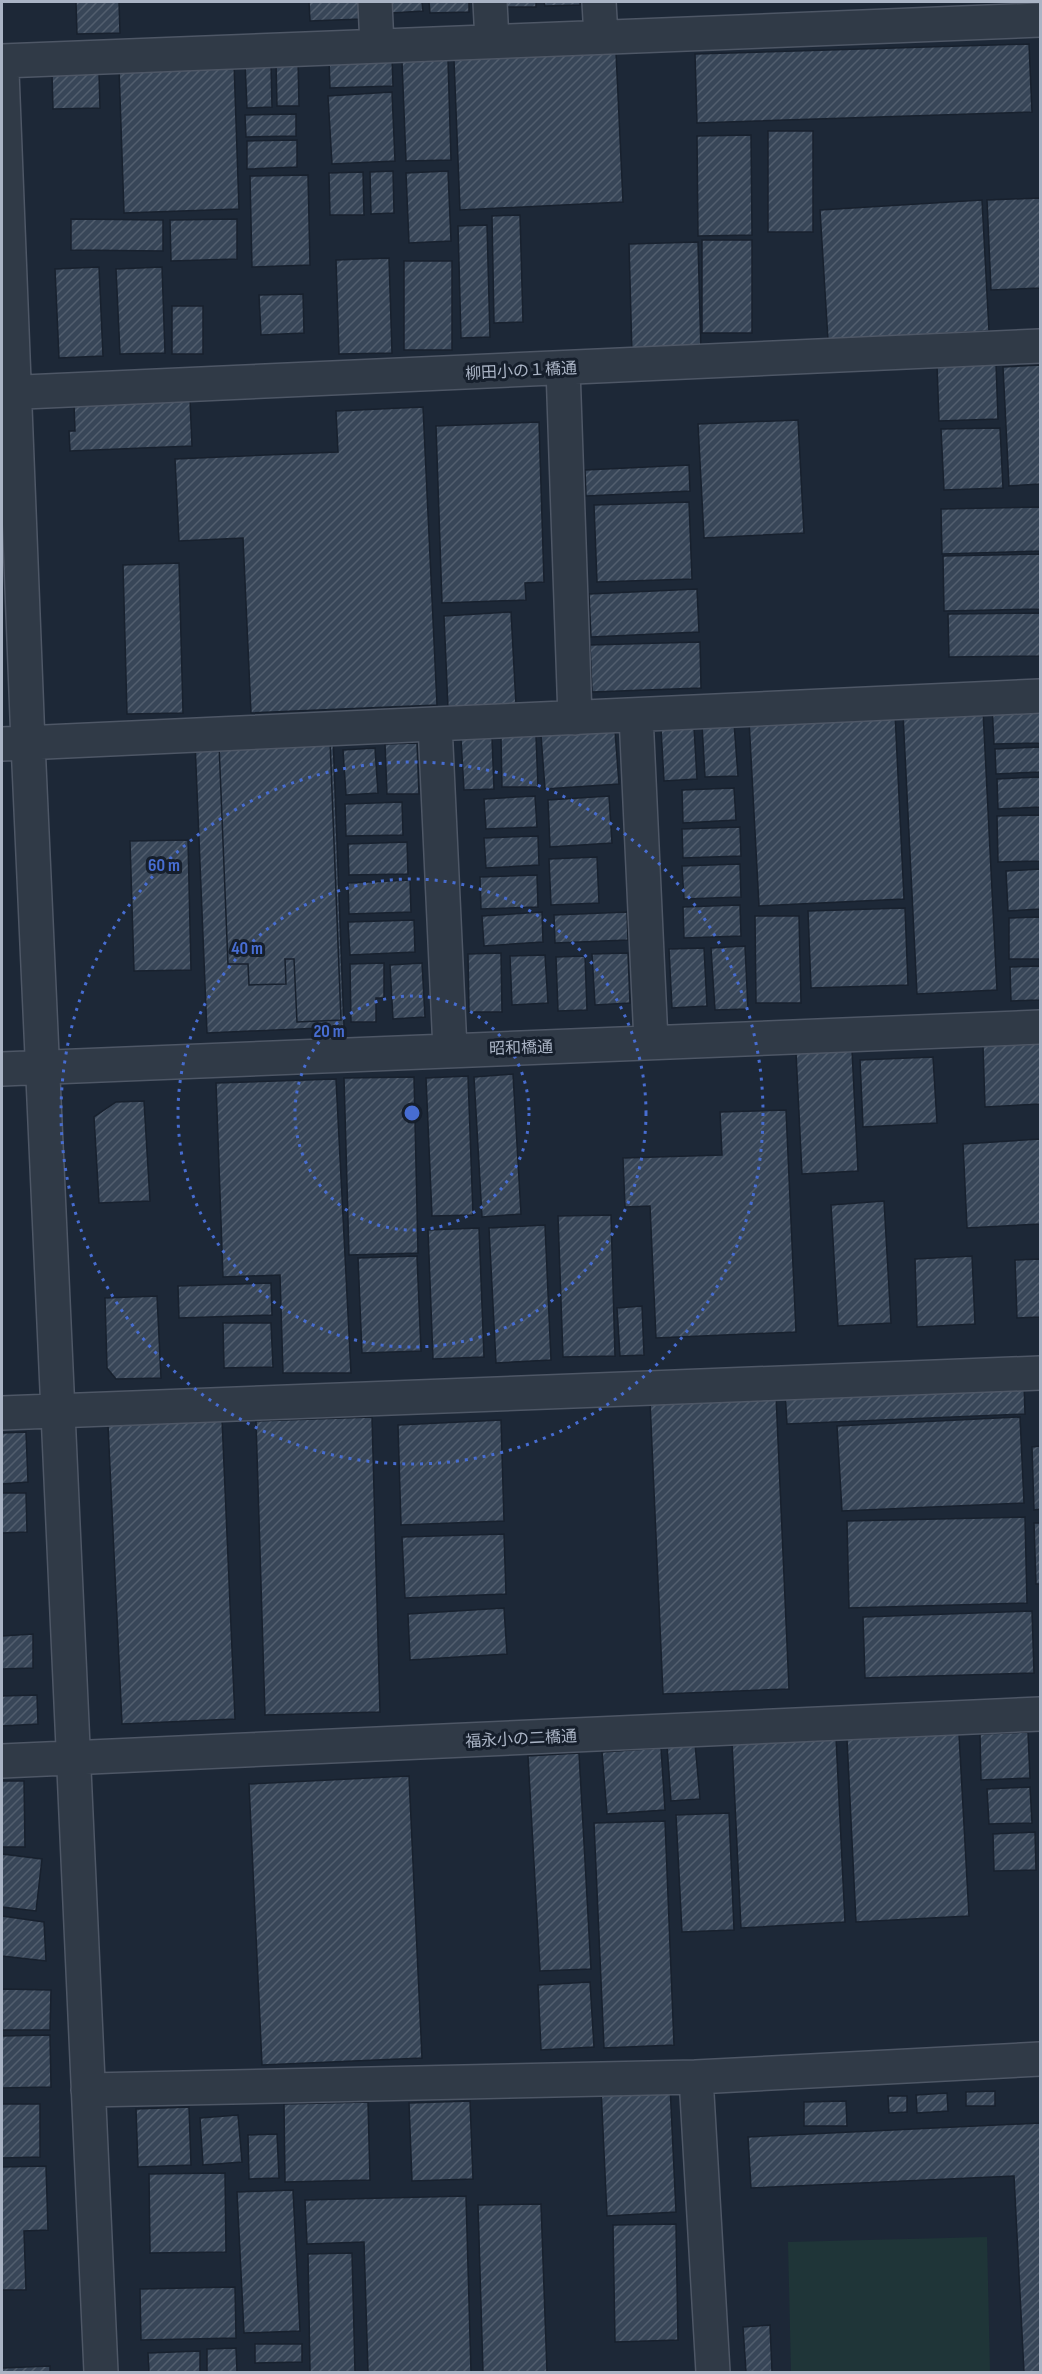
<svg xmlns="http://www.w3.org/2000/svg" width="1042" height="2374" font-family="'Sofia Sans Condensed','Noto Sans JP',sans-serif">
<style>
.park{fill:#1f3538}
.building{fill:url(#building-hatch);stroke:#18212e;stroke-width:1.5}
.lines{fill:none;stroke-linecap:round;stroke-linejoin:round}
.minor-casing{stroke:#4e5766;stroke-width:36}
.minor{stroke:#303a47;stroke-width:33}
.ring{fill:none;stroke:#476dd2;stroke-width:3;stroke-dasharray:3 6}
.labels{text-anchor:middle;stroke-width:6;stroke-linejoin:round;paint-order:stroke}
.street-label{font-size:16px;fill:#aab4c5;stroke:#161f2c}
.centre{fill:#476dd2;stroke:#161f2c;stroke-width:3}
.ring-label{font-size:18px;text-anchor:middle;font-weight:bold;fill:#476dd2;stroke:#161f2c;stroke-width:6;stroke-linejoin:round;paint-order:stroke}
</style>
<defs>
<pattern id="building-hatch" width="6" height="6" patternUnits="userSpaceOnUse" patternTransform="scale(1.5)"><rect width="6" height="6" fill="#384658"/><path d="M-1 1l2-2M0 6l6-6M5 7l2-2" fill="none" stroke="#525e6e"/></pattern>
</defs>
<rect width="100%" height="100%" fill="#1d2837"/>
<path class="park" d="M987 2237 990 2372H791L788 2242Z"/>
<path class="building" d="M76 2H119L120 33 77 34Z
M309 2H361L362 19 310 21Z
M392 2H422L423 11 392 13Z
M429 2H469V12L430 13Z
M506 2H536V7H506Z
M544 2H580V5L545 6Z
M1029 44 1032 112 697 123 695 54Z
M616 52 623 202 460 210 454 60Z
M392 57 393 86 330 88 329 60Z
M298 60 299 106H277L276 61Z
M448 60 451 160 406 161 402 62Z
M234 63 239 209 124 213 119 68Z
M245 63H271L272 107 247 108Z
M99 73 100 108 53 109 52 74Z
M392 92 395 161 332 164 328 96Z
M296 114V136L246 137 245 115Z
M768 131H813V232H768Z
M751 135 752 235 698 236 697 136Z
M297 140V167L247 169V141Z
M393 171 394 213 371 214 370 172Z
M448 171 451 241 409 243 406 173Z
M363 172 364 215H330L329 173Z
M308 175 310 265 252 267 250 176Z
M1040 198V288L991 290 987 200Z
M982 200 989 331 828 340 820 210Z
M520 215 523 322 494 323 492 216Z
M71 219 163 220V251L71 250Z
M237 219V259L171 261 170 220Z
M487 225 490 337 461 338 458 226Z
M702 240H752V333H702Z
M698 242 701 353 632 355 629 244Z
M389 258 392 353 339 354 336 260Z
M404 261H452V350H404Z
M99 267 103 356 59 358 55 269Z
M162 267 165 353 120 354 116 269Z
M303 294 304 333 261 335 259 295Z
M172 306H203V354H172Z
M996 363 998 419 939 421 937 365Z
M1040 365V484L1009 486 1003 367Z
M190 400 192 446 70 451 69 431H75L74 404Z
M423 407 437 705 251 713 243 538 179 541 175 459 338 452 336 411Z
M798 420 804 533 704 538 698 424Z
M539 422 544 582 525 583 526 600 442 603 436 426Z
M1000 428 1003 488 944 490 941 429Z
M689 465 690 491 586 496 585 470Z
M689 502 692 579 597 582 594 505Z
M1040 507V551L942 554 941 509Z
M1040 554V609L944 611 943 556Z
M179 563 183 713 127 714 123 565Z
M697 589 699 632 591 637 589 594Z
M511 612 516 705 448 708 444 616Z
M1040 613V656L949 657 948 614Z
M700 642 701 688 592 692 590 645Z
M1040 704V743L994 744 992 705Z
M983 710 997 990 917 994 903 714Z
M895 713 904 899 759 906 749 720Z
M734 723 738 776 705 777 702 725Z
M694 727 697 779 664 781 661 729Z
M615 731 619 784 545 789 541 735Z
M536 736 538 787H502L501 737Z
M333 737 344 1027 207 1033 195 742Z
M492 738 494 789 464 790 461 739Z
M330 740 341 1020 297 1022 294 959H285L286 984 249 985 248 964H228L219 744Z
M417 743 419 794H387L385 744Z
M1040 747V772L996 774 995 749Z
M375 748 378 793 346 795 343 750Z
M1040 777V807L998 809 997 779Z
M734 788 736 820 683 823 682 790Z
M535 796 537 827 486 829 484 799Z
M609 796 612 843 550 847 548 800Z
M402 802 403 835 346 836 345 804Z
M1040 815V861L998 862 997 816Z
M740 827 741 856 683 858 682 829Z
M538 836 539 865 486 868 484 838Z
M188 840 191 970 134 971 130 841Z
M407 842 408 874 349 875 348 844Z
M597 857 599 903 551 905 549 859Z
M740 864 741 897 684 899 682 866Z
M1040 869V909L1008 911 1006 871Z
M537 875 538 907 481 909 480 877Z
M410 880 411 912 349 914 348 883Z
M740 905 741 936 684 938 683 907Z
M905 908 908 985 811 988 808 911Z
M542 912 543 942 484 946 482 916Z
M627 912 628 940 555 943 554 915Z
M755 916H799L801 1003H756Z
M1040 917V959H1009V918Z
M414 920 415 952 350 955 348 922Z
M745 946 748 1009 715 1010 711 948Z
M704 948 707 1006 672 1008 669 949Z
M501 953 502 1012H469L468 954Z
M628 953 630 1003 595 1005 592 954Z
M545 955 548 1003 512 1005 510 956Z
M585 956 587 1010 558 1011 556 957Z
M384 963V998H376V1022H351L350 964Z
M422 963 425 1017 393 1019 390 965Z
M1040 966V1000L1011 1001 1010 967Z
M1040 1044V1104L985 1107 983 1046Z
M852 1050 858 1171 802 1174 796 1053Z
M933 1057 937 1123 863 1127 860 1060Z
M513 1074 521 1214 482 1217 474 1077Z
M468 1076 473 1215 432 1216 426 1078Z
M414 1077 418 1253 349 1255 344 1078Z
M336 1079 351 1373H283L280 1275 223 1277 216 1083Z
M144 1101 150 1201 99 1203 94 1117 116 1102Z
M786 1110 796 1332 656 1338 650 1206 625 1207 623 1158 722 1155 720 1112Z
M1040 1139V1224L967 1228 963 1144Z
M884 1201 891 1323 838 1326 831 1205Z
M611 1215 615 1356 563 1357 558 1216Z
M545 1225 551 1360 496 1363 489 1228Z
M479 1228 484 1357 433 1359 428 1230Z
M417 1256 421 1351 362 1353 358 1258Z
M972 1256 975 1324 917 1327 915 1259Z
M1040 1259V1317L1017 1318 1015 1260Z
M271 1283 272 1315 179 1318 178 1286Z
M157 1296 161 1378 116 1379 107 1368 105 1298Z
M642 1306 644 1355 620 1356 617 1308Z
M223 1323H271L273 1367 224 1368Z
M1024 1382 1025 1414 787 1424 785 1392Z
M776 1395 789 1689 663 1694 650 1401Z
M372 1417 380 1712 265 1715 256 1421Z
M1020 1417 1024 1503 842 1511 837 1426Z
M222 1419 235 1719 122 1724 108 1425Z
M501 1420 504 1521 401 1525 398 1425Z
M26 1432 28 1482 2 1484V1433Z
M1040 1446V1509L1034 1510 1032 1447Z
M2 1493H26L27 1532 2 1533Z
M1025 1517 1027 1603 849 1608 847 1521Z
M1034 1523H1040V1584H1036Z
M504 1534 506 1594 405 1598 402 1537Z
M504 1608 507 1654 410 1660 408 1614Z
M1032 1611 1034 1673 865 1678 863 1617Z
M33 1634V1668L2 1669V1636Z
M37 1695 38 1724 2 1726V1696Z
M1028 1732 1030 1778 981 1780 980 1734Z
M959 1734 969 1916 856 1922 847 1739Z
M836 1737 845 1922 741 1928 732 1742Z
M695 1743 700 1799 671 1801 667 1746Z
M661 1748 665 1810 607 1814 602 1752Z
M579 1753 591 1969 540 1971 528 1756Z
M409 1776 422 2058 262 2065 249 1784Z
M2 1781H24L25 1847H2Z
M1030 1787 1032 1823 989 1824 987 1789Z
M729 1813 734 1930 682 1932 676 1815Z
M665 1821 674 2045 604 2048 594 1823Z
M1035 1832 1036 1870 994 1871 993 1834Z
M2 1854 42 1859 36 1911 2 1907Z
M2 1916 44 1922 46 1961 2 1956Z
M590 1982 594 2047 541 2050 538 1985Z
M2 1989 51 1990 50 2030H2Z
M50 2035 51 2087 2 2088V2036Z
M670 2085 676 2212 607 2216 601 2088Z
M995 2091V2106H966V2092Z
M947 2093 948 2111 917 2113 916 2095Z
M888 2096H907V2112L889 2113Z
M470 2101 473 2179 412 2181 409 2103Z
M846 2101 847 2126H804V2102Z
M368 2102 370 2180 285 2182 284 2104Z
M2 2104H40V2157L2 2158Z
M189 2107 191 2165 138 2167 136 2109Z
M238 2115 242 2162 203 2165 200 2118Z
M1040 2123V2372H1024L1014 2176 751 2188 748 2137Z
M277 2134 279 2178 249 2179 248 2135Z
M46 2166 48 2230 24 2231 26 2290H2V2167Z
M225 2173 226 2252 150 2253 149 2174Z
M293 2190 300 2331 244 2333 237 2192Z
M466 2196 471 2372H368L364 2242 307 2244 305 2200Z
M541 2204 547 2372H483L478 2205Z
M676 2224 678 2340 615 2342 613 2225Z
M352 2253 355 2372H310L308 2254Z
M235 2287 236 2338 141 2340 140 2289Z
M770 2325 772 2372H746L743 2327Z
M255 2344H302V2362L255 2363Z
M236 2348 237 2372H207V2349Z
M200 2351V2372H149L148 2353Z
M50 2366V2372H2V2368Z"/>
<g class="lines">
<defs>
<path id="minor" d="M375 2 377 46
M490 2 492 41
M599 2 601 37
M2 61 1040 20
M2 72 28 743 101 2372
M563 368 575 718
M2 393 1040 346
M636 715 651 1042
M435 724 450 1050
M2 744 1040 696
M2 1069 1040 1027
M2 1413 1040 1373
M2 1761 1040 1714
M88 2090 696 2077
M713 2372 696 2077 1040 2059"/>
</defs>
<use href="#minor" class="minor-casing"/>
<use href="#minor" class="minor"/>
</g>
<g class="ring">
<circle cx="412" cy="1113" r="117"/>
<circle cx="412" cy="1113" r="234"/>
<circle cx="412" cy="1113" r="351"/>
</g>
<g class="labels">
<g class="street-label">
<text transform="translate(521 370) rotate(-3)" y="6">柳田小の１橋通</text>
<text transform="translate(521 1047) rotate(-2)" y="6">昭和橋通</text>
<text transform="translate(521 1738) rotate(-3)" y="6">福永小の二橋通</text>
</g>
</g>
<circle cx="412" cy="1113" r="9" class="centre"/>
<g class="ring-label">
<text x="164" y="871">60 m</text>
<text x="247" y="954">40 m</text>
<text x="329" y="1037">20 m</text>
</g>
<rect width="1042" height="2374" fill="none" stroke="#aab4c5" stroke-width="6"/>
</svg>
